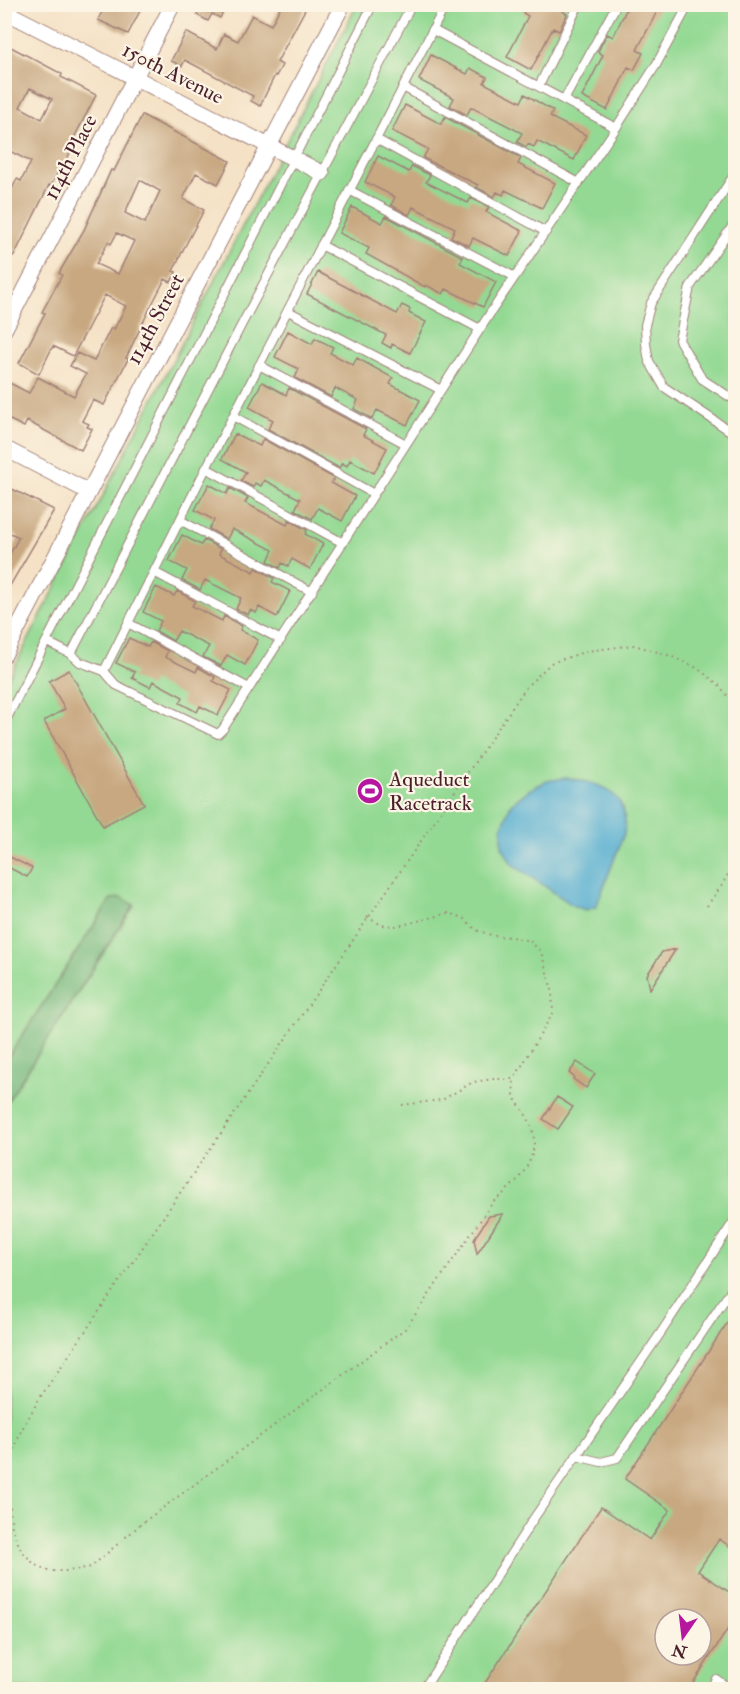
<svg xmlns="http://www.w3.org/2000/svg" width="740" height="1694" font-family="'IM FELL Double Pica',serif">
<style>
.green{fill:#93d993;stroke:#6e7c5f;stroke-width:1.5;fill-rule:evenodd}
.forest{fill:#76b97d;stroke:#606c54;stroke-width:1.5}
.water{fill:#53add0;stroke:#4e667e;stroke-width:1.5}
.building{fill:#c8a881;fill-rule:evenodd}
.lines{fill:none;stroke-linecap:round;stroke-linejoin:round}
.service-casing{stroke:#a08078;stroke-width:10}
.minor-casing{stroke:#a08078;stroke-width:17}
.path{stroke:#a08078;stroke-width:2;stroke-dasharray:1.5 4.5;stroke-linecap:butt}
.service{stroke:#fff;stroke-width:8}
.minor{stroke:#fff;stroke-width:15}
.labels{text-anchor:middle;stroke-width:4.5;stroke-linejoin:round;paint-order:stroke}
.street-label{font-size:21px;fill:#4a1f2b;stroke:#fcf5e5}
.poi-label{font-size:21px;fill:#4a1f2b;stroke:#fcf5e5;text-anchor:start}
</style>
<rect width="100%" height="100%" fill="#fcf5e5"/>
<filter id="ink" filterUnits="userSpaceOnUse"><feTurbulence type="fractalNoise" baseFrequency=".0167" numOctaves="2"/><feDisplacementMap in="SourceGraphic" scale="12" xChannelSelector="R" yChannelSelector="G"/><feConvolveMatrix kernelMatrix="1 2 1 2 8 2 1 2 1" color-interpolation-filters="sRGB"/></filter>
<filter id="wash" filterUnits="userSpaceOnUse"><feTurbulence type="fractalNoise" baseFrequency=".008" numOctaves="4" result="noise"/><feDisplacementMap in="SourceGraphic" scale="24" xChannelSelector="R" yChannelSelector="G"/><feGaussianBlur stdDeviation="1.35" result="paint"/><feColorMatrix in="noise" values="0 0 0 0 0 0 0 0 0 0 0 0 0 0 0 0 0 1.4 0 .05"/><feComposite in="paint" operator="in"/></filter>
<g filter="url(#wash)">
<rect width="100%" height="100%" fill="#f5e2c6"/>
<path class="green" d="M357 5H735V1689H5V1105L134 906 111 899 5 1062V685ZM665 1619H701V1655H665Z"/>
<path class="forest" d="M122 898 134 905 5 1105V1062L111 899Z"/>
<path class="water" d="M566 778C601 782 631 794 624 834L596 907 586 910 574 906 512 864 502 846V828L511 804 529 790 547 781Z"/>
<g id="blocks">
<path class="building" d="M106 4H133L141 9 128 34 98 20Z
M195 4H227L220 18 212 14 208 21 197 15 201 8Z
M282 4H308L277 62 282 65 276 76 275 75 260 106 251 101 253 96 185 60 182 66 171 61 186 32 217 49 224 34 238 41 252 15 271 25Z
M527 4H565L562 11 567 14 559 31 553 28 531 70 507 57 528 16 523 13Z
M629 4H661L637 50 643 53 634 70 628 67 607 110 582 97 603 55 598 52 602 43 607 34 613 37Z
M9 46 62 74 61 77 96 95 73 140 76 141 63 167 61 166 51 186 49 185 14 256 4 251V190L10 193 17 179 21 181 31 162 4 148V50ZM30 88 52 99 42 119 20 107Z
M431 55 467 74 470 68 487 77 484 83 521 102 525 94 553 111 550 117 586 135 574 160 537 141 534 147 528 144 526 147 517 142 522 133 471 107 467 115 450 106 454 98 419 80Z
M405 105 441 124 445 117 521 158 518 164 555 183 542 208 505 190 503 195 497 192 494 197 476 187 478 185 423 158 428 149 392 131Z
M142 115 230 161 218 184 196 173 183 199 204 210 183 250 173 271 176 272 171 282 165 279 149 310 126 358 128 359 104 405 93 400 82 421 89 424 87 427 92 429 81 450 27 421 24 427 4 417V380L29 393 38 377 74 396 86 374 70 366 77 353 94 361 111 328 114 329 126 306 105 295 73 356 53 346 39 374 19 363 45 313 42 312 62 275 59 273 84 230 111 170 114 171ZM140 180 160 191 145 223 125 213ZM117 233 134 241 118 274 96 264 108 242 111 244Z
M378 156 409 172 412 166 430 175 426 182 468 203 471 198 489 207 486 212 522 231 509 256 473 238 469 246 451 237 455 228 413 207 409 215 391 205 395 197 365 182Z
M352 207 382 223 386 216 463 257 460 263 496 282 483 307 446 289 443 294 426 285 425 287 366 254 369 248 339 233Z
M318 272 397 314 402 305 410 309 409 313 426 322 410 353 392 344 391 348 382 343 386 335 307 294Z
M288 331 312 344 315 338 333 347 330 353 353 365 357 358 393 378 390 384 420 400 407 425 377 410 372 419 354 409 358 400 335 388 331 397 295 378 299 369 275 357Z
M262 382 286 395 289 388 366 429 363 435 387 448 374 473 350 460 347 466 342 463 339 468 268 429 273 420 249 407Z
M235 434 260 446 263 439 334 478 331 483 355 496 342 521 318 508 312 519 295 510 300 499 264 480 261 486 255 483 253 487 241 481 246 472 222 459Z
M209 484 227 494 230 488 248 498 245 503 287 525 289 520 307 530 305 534 323 544 310 569 292 559 288 566 282 563 280 568 268 561 273 550 232 529 227 539 209 529 214 520 195 510Z
M4 485 54 510 4 596V565L19 537 4 530Z
M182 535 201 545 204 540 221 549 219 554 254 572 256 568 274 578 272 582 290 591 277 617 259 607 256 613 250 610 248 615 236 609 241 598 205 580 200 590 182 580 187 570 169 561Z
M156 587 174 596 177 591 195 601 192 606 222 621 224 616 242 626 240 630 258 640 245 665 227 655 221 666 203 657 209 646 179 631 173 641 156 631 161 621 143 612Z
M129 638 148 647 151 642 168 651 165 657 196 672 198 667 215 677 213 681 231 690 218 715 200 706 197 712 180 703 183 697 153 681 150 687 132 678 135 672 116 663Z
M69 670 144 804 103 826 44 721 65 709 49 681Z
M4 854 32 868 27 877 4 865Z
M676 949 650 989 647 975 662 952Z
M577 1062 595 1074 586 1088 573 1079 574 1077 569 1073Z
M557 1097 573 1107 558 1129 543 1119Z
M503 1214 477 1254 474 1239 489 1216Z
M735 1311V1550L719 1539 698 1571 735 1596V1618L689 1689H481L601 1507 650 1540 670 1510 625 1479ZM665 1619H701V1655H665Z"/>
</g>
</g>
<g filter="url(#ink)">
<use href="#blocks" fill-opacity="0" stroke="#a08078" stroke-width="1.5"/>
<g class="lines">
<defs>
<path id="service" d="M446 4 200 480 104 671 116 685 218 734 223 729 491 312 616 128 656 65 689 4
M433 30 616 128
M539 86 579 4
M403 87 579 183
M564 100 617 4
M376 139 546 232
M736 172 651 303 645 325 646 344 649 361 664 387 736 435
M349 190 515 277
M736 221 690 287 679 340 702 379 736 401
M321 245 480 329
M288 311 441 390
M259 365 406 444
M233 416 374 494
M206 468 343 543
M180 520 312 592
M154 572 281 640
M128 623 249 688
M47 642 71 654 243 322 412 4
M71 654 80 662 104 671
M4 724 373 4
M576 1456 601 1462 617 1458 736 1283
M423 1690 534 1518 662 1331 736 1218
M710 1690 716 1679 731 1690"/>
<path id="minor" d="M4 11 322 173
M4 330 173 4
M4 448 89 492
M4 655 343 4"/>
</defs>
<use href="#service" class="service-casing"/>
<use href="#minor" class="minor-casing"/>
<path class="path" d="M707 906 722 885 736 860
M367 917 382 925 398 926 449 913 464 918 476 930 494 936 512 937 530 941 541 952 552 990 553 1013 514 1079
M402 1105 442 1100 473 1082 493 1079H514C512 1103 517 1099 527 1117 547 1153 520 1181 493 1202L406 1328 141 1524 91 1567 68 1571H50L35 1565 21 1550 12 1528 8 1491 9 1464 21 1431 39 1399 527 686 551 663 587 651 634 645 668 655 697 668 719 685 736 707"/>
<use href="#service" class="service"/>
<use href="#minor" class="minor"/>
</g>
</g>
<defs>
<symbol id="stadium-disc" viewBox="-11 -11 22 22"><circle r="9.5" fill="#b5179e" stroke="#fcf5e5"/><path d="M0-5a6.5 5 0 1 0 0 10a6.5 5 0 1 0 0-10ZM-3.5-1.8h7v3.6h-7Z" fill="#fff"/></symbol>
</defs>
<g fill-rule="evenodd">
<use href="#stadium-disc" x="355" y="776" width="30" height="30"/>
</g>
<g class="labels">
<g class="street-label">
<text transform="translate(173 73) rotate(27)" y="7">150th Avenue</text>
<text transform="translate(70 157) rotate(-63)" y="7">114th Place</text>
<text transform="translate(155 319) rotate(-62)" y="7">114th Street</text>
</g>
<g class="poi-label">
<text x="389" y="786">Aqueduct<tspan x="389" dy="24">Racetrack</tspan></text>
</g>
</g>
<rect width="740" height="1694" fill="none" stroke="#fcf5e5" stroke-width="24"/>
<g transform="translate(683 1637) rotate(194)"><circle r="28" fill="#fcf5e5" stroke="#b59f9b" stroke-width="1.5"/>
<path d="M0-4.5L10 22L0 15L-10 22Z" fill="#b5179e"/>
<text y="-9" font-size="16" font-weight="bold" text-anchor="middle" fill="#4a1f2b">N</text>
</g>
</svg>
